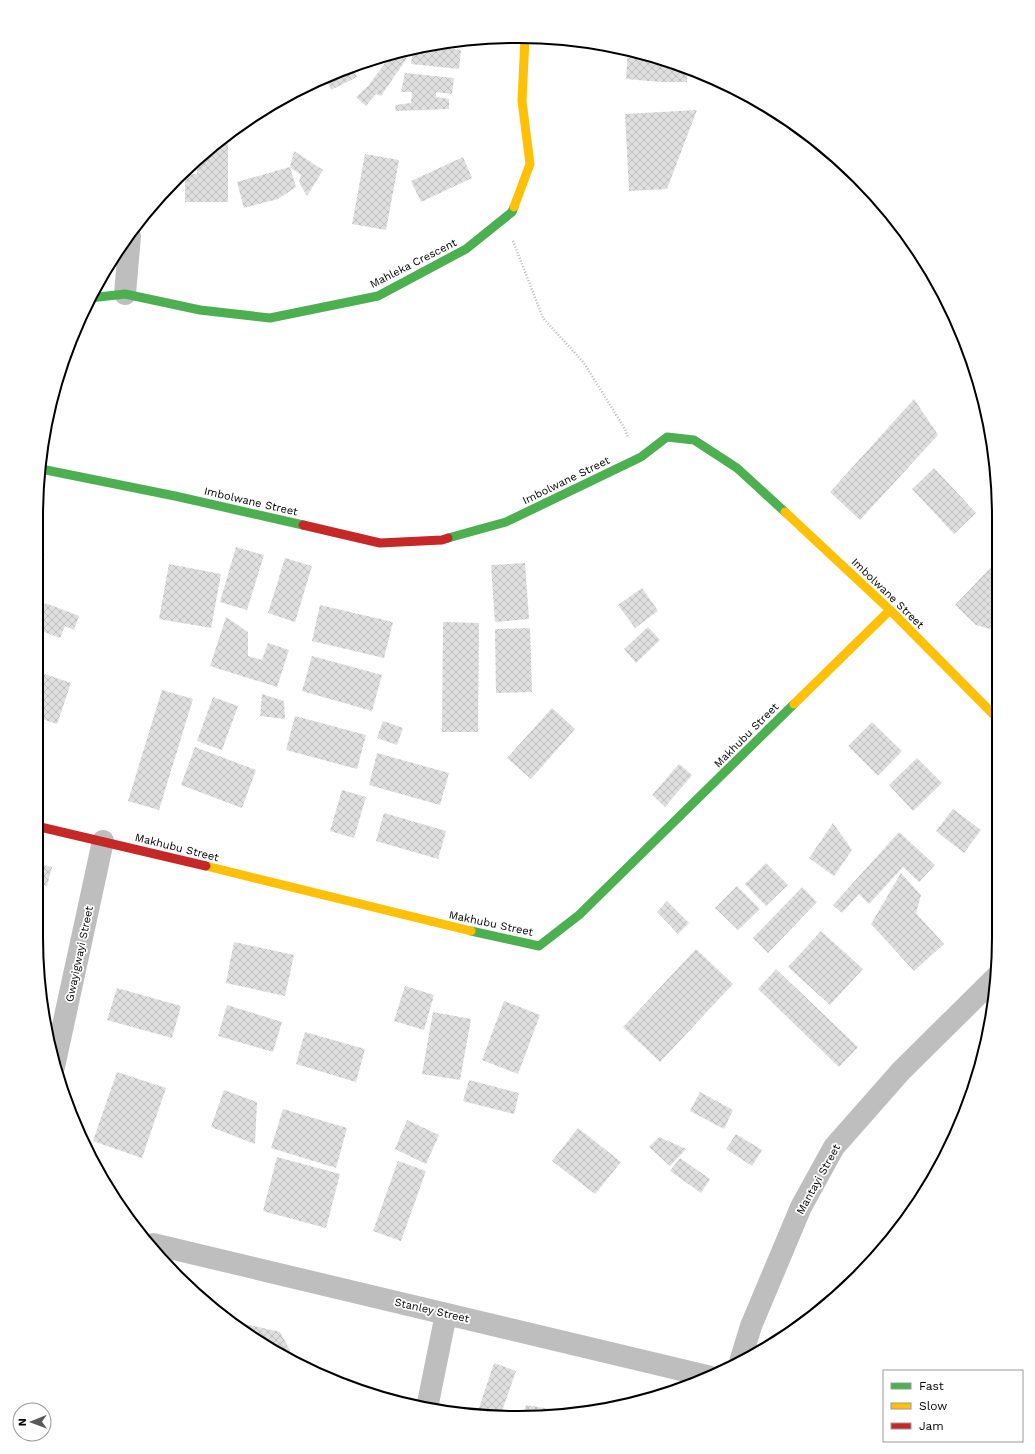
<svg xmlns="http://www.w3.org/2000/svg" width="1035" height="1454" font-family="'Work Sans',sans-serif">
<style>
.building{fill:url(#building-cross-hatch)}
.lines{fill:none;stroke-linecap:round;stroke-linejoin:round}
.path{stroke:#b9b9b9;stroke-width:2.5;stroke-dasharray:1 2;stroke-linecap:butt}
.street{stroke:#bebebe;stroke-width:22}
.fast{stroke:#4caf50;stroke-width:9}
.slow{stroke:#ffc107;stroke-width:9}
.jam{stroke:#c62828;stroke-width:9}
.labels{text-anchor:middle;stroke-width:3.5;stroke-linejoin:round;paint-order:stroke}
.street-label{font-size:11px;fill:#000;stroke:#fff}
.rim{fill:none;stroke:#000;stroke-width:2}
</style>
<defs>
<pattern id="building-cross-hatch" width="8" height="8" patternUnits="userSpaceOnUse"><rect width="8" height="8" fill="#dfdfdf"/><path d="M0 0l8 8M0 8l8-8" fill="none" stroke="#bebebe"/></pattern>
</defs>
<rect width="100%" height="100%" fill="#fff"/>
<path class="building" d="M428 46 461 50 459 69 411 64 413 50Z
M628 50 642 52 661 60V61H666L687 69V82H661L626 79Z
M401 53 407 58 381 96 376 94 366 106 356 97 368 86 391 55Z
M352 66 357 77 331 90 326 78Z
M405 73 454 78 452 94 436 92V97L449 99V109L396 111 395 105 411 103 412 92H401Z
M697 110 667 189 629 191 625 114Z
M219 142H228V202H185V174H197V159Z
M294 151 323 170 307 196 299 182 301 175 290 167Z
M365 154 399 160 386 230 352 224Z
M463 157 472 178 421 202 411 181Z
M290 167 296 187 278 199 244 208 237 182Z
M914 399 938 435 860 520 830 492Z
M934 468 976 513 954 534 912 489Z
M236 547 264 555 247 610 220 602Z
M36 549 45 554 36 570Z
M285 558 312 566 295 622 268 613Z
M996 562V628L994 630 976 625 955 605Z
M525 563 529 619 495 622 491 565Z
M169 564 221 574 211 628 159 619Z
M642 588 658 611 635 628 618 605Z
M45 603 79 616 74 630 65 626 60 638 36 629Z
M320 605 393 622 384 658 312 641Z
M226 617 248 632V656L262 660 268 643 289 650 277 687 210 666Z
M443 622 479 623 478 732H442Z
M648 627 660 640 636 663 624 649Z
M530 628 532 692 496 693 495 629Z
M312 656 382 675 372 711 302 691Z
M36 671 71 683 57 724 36 717Z
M162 690 193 699 159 810 128 801Z
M262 694 284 701 285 719 260 716Z
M213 697 238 706 222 750 197 741Z
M552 708 575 729 531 779 507 758Z
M295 716 366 735 357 769 286 750Z
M383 721 403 728 397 745 377 738Z
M872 722 902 751 878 776 848 746Z
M195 747 256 770 242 808 181 785Z
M377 753 449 773 440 805 369 785Z
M917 758 942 783 913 811 889 785Z
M679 764 692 775 665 807 652 795Z
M342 790 366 797 354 838 330 831Z
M953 809 981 830 964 853 936 831Z
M384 813 446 831 438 859 376 841Z
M833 823 852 850 834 876 809 858Z
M899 832 935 865 919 882 903 867 869 904 859 894 842 913 833 905Z
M36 863 52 867 47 886 36 883Z
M766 863 788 885 766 906 745 884Z
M901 873 921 895 916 913 944 944 914 971 871 924Z
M737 886 760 909 738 930 715 908Z
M802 887 817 902 768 953 753 938Z
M667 901 689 923 678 934 657 912Z
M821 931 863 969 830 1005 788 967Z
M234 942 294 955 285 996 226 983Z
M696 949 733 984 660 1062 623 1027Z
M776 969 858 1047 839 1067 758 989Z
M405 986 434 995 424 1030 394 1021Z
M117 988 181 1006 172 1038 107 1020Z
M504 1001 540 1015 518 1074 482 1060Z
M227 1005 282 1022 273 1052 218 1036Z
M433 1012 471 1019 460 1080 422 1074Z
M305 1032 365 1049 356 1082 296 1064Z
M117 1072 166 1088 142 1158 93 1141Z
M469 1080 519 1093 514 1114 463 1101Z
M224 1090 257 1102 255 1144 211 1127Z
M700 1092 733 1110 724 1129 690 1111Z
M283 1109 347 1128 336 1168 271 1148Z
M407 1120 439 1135 426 1164 395 1149Z
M578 1128 621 1162 595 1194 552 1161Z
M736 1134 762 1150 752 1166 726 1149Z
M659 1137 686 1149 670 1166 649 1147Z
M277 1157 340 1174 326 1228 263 1211Z
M680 1158 710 1179 701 1193 670 1171Z
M398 1161 426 1171 401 1241 373 1231Z
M245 1324 280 1332 290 1350 288 1357 244 1328Z
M494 1363 516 1371 501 1414H477Z
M526 1405 576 1413V1414H523Z"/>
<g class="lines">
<path class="path" d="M513 241 543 318 584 363 625 429 628 438"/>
<path class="street" d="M125 294 130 236
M54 1067 103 841
M153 1244 711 1377
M740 1362 751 1326 801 1207 834 1147 901 1071 997 976
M427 1408 446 1314"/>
<path class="fast" d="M90 298 125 294 200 310 270 318 378 296 466 249 512 212 514 207
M41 469 175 496 303 525
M448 538 506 522 641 457 667 437 694 440 737 468 785 512
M471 931 539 946 579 915 794 704"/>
<path class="slow" d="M514 207 530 164 522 101 525 38
M785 512 890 610 996 717
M794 704 890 610
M206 866 471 931"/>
<path class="jam" d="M303 525 380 543 442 540 448 538
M36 826 206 866"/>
</g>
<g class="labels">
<g class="street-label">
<text transform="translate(413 263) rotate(-27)" y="4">Mahleka Crescent</text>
<text transform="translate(566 480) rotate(-26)" y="4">Imbolwane Street</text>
<text transform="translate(251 501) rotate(13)" y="4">Imbolwane Street</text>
<text transform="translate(888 593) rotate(44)" y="4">Imbolwane Street</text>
<text transform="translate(746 735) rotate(-45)" y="4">Makhubu Street</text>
<text transform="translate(177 847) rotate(14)" y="4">Makhubu Street</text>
<text transform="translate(491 923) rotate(12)" y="4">Makhubu Street</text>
<text transform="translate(79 954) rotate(-78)" y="4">Gwayigwayi Street</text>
<text transform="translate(818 1179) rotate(-61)" y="4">Mantayi Street</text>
<text transform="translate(432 1310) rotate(13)" y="4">Stanley Street</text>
</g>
</g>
<path d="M0 0H1035V1454H0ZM517 43H518A474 474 0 0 1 992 517V937A474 474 0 0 1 518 1411H517A474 474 0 0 1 43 937V517A474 474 0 0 1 517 43Z" fill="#fff" fill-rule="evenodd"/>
<path class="rim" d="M517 43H518A474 474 0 0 1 992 517V937A474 474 0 0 1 518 1411H517A474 474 0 0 1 43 937V517A474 474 0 0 1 517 43Z"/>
<rect x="883" y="1370" width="140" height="72" fill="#ffffff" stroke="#999999"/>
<rect x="891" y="1383" width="20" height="6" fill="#4caf50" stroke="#999999"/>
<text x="919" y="1390" font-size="12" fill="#000000">Fast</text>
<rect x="891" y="1403" width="20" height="6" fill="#ffc107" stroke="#999999"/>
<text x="919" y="1410" font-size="12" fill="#000000">Slow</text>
<rect x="891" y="1423" width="20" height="6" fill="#c62828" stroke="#999999"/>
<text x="919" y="1430" font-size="12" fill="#000000">Jam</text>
<g transform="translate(32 1422) rotate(269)"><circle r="19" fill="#ffffff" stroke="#999999"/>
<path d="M0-3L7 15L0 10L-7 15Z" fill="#595959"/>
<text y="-6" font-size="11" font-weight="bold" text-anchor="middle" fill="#000000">N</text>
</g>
</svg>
